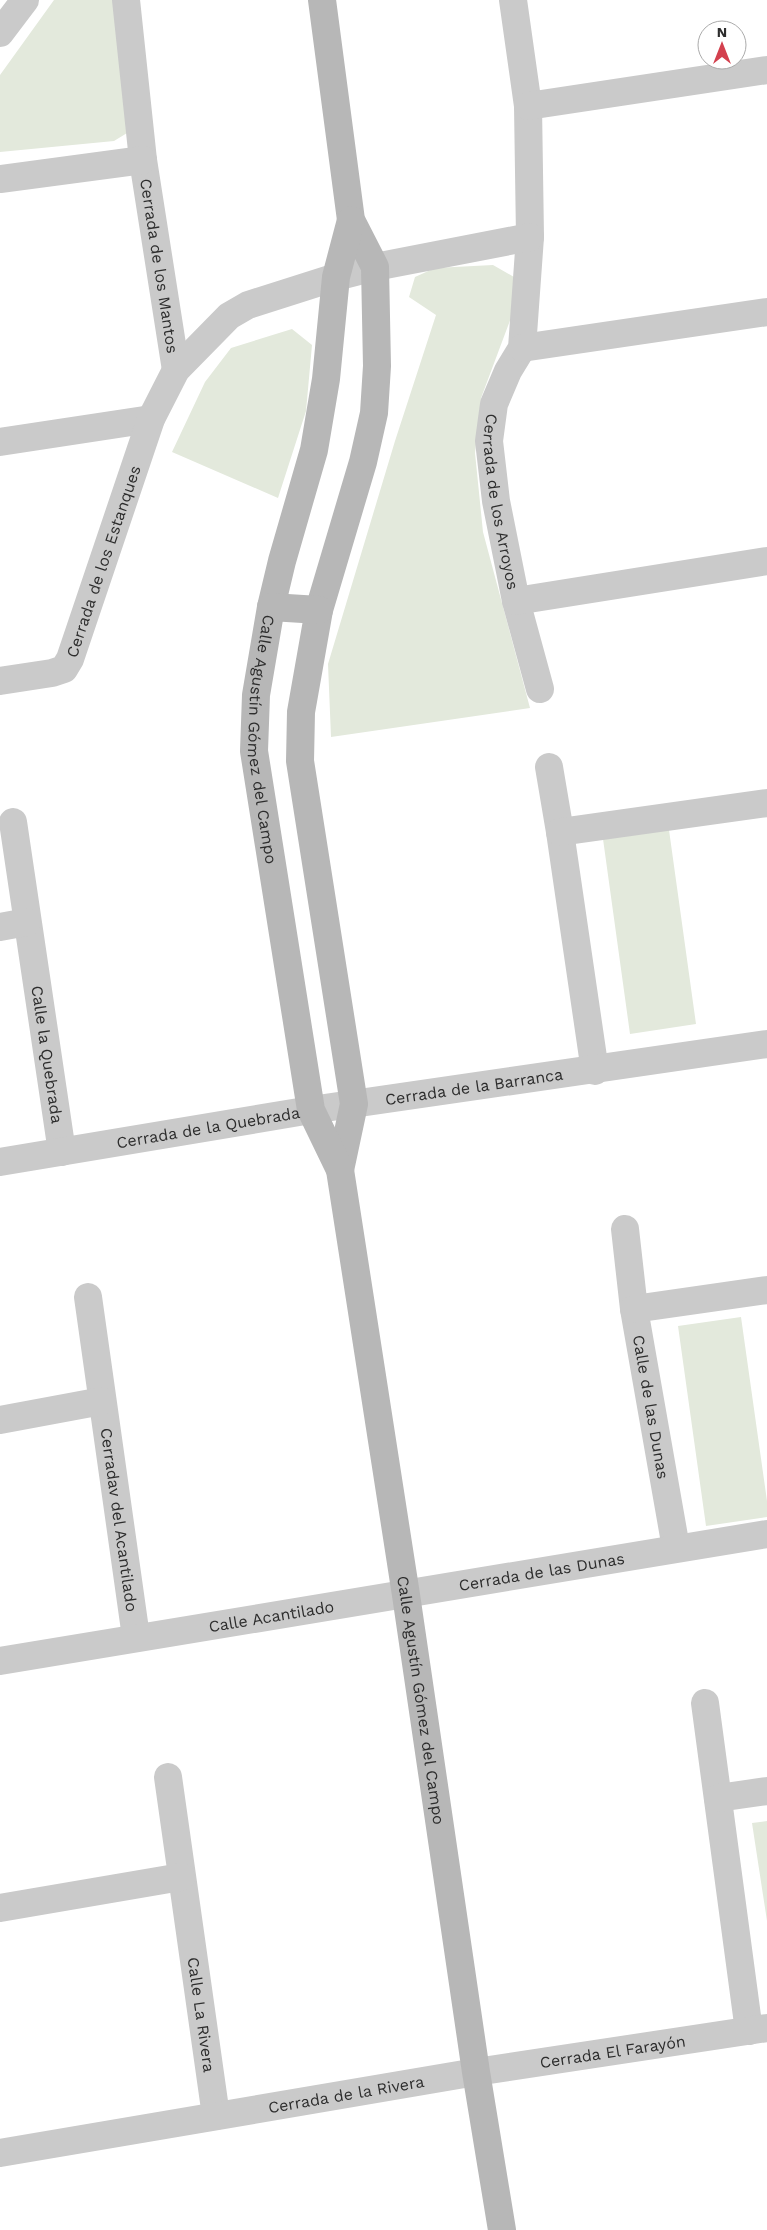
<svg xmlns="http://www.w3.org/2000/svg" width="767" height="2230" font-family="'Work Sans',sans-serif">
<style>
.green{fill:#e3e9dc}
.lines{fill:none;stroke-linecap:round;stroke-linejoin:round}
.street{stroke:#cacaca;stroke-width:28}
.secondary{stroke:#b7b7b7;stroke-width:28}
.labels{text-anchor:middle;stroke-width:5;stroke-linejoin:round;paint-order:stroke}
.street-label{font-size:16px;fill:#2d2d2d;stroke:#fff}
</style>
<rect width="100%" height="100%" fill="#fff"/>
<path class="green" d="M54 0H116L132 130 114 141 0 152V75Z
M493 265 514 277 518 299 481 398 475 453 483 532 530 708 331 737 328 664 395 441 436 315 409 297 415 277 435 268Z
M292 329 312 345 306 411 278 498 172 452 205 382 231 348Z
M669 830 696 1024 630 1034 603 839Z
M741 1317 767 1501V1517L706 1526 678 1326Z
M767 1821V1921L752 1823Z"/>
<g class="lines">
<g class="street">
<path id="s1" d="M126 0 143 160 176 370"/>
<path id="s2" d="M513 0 528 106 530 237 522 348 508 371 494 404 489 441 496 501 516 601 540 689"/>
<path d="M0 33 25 0"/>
<path d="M528 106 767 70"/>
<path d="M0 179 143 160"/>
<path d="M522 348 767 312"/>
<path d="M0 442 151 419"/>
<path d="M516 601 767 561"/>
<path id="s3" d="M0 681 52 673 64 669 70 659 151 419 176 370 229 316 248 305 336 277 375 267 530 237"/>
<path d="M549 767 560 832 595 1071"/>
<path id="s4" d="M13 822 62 1152"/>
<path d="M560 832 767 803"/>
<path d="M0 927 27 922"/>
<path id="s5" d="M0 1162 311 1110 767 1044"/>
<path id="s6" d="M625 1229 634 1309 676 1548"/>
<path id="s7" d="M88 1297 136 1637"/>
<path d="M634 1309 767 1290"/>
<path d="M0 1420 102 1401"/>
<path id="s8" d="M0 1661 767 1534"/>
<path d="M705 1703 749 2031"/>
<path id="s9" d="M168 1777 216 2116"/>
<path d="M718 1798 767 1791"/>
<path d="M0 1908 181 1877"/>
<path id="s10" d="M0 2153 476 2072 767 2028"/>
</g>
<g class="secondary">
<path d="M322 0 351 220 375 267 377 366 374 413 363 462 319 610 301 712 300 761 354 1104 340 1170"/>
<path id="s11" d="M351 220 336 277 326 379 314 450 282 561 271 607 256 695 254 751 311 1110 340 1170 406 1595 476 2072 502 2230"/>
<path d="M271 607 319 610"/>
</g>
</g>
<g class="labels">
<g class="street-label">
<text dy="6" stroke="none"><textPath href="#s1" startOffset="268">Cerrada de los Mantos</textPath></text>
<text dy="6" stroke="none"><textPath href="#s2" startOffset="511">Cerrada de los Arroyos</textPath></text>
<text dy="6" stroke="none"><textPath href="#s3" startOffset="180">Cerrada de los Estanques</textPath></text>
<text dy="6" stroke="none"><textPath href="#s11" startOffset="530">Calle Agustín Gómez del Campo</textPath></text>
<text dy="6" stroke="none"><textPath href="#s4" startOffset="235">Calle la Quebrada</textPath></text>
<text dy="6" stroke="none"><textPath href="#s5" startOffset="480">Cerrada de la Barranca</textPath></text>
<text dy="6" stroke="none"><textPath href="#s5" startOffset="211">Cerrada de la Quebrada</textPath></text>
<text dy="6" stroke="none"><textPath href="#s6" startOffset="180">Calle de las Dunas</textPath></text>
<text dy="6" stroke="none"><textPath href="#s7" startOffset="225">Cerradav del Acantilado</textPath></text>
<text dy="6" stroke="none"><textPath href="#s8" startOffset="549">Cerrada de las Dunas</textPath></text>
<text dy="6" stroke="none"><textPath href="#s8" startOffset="275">Calle Acantilado</textPath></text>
<text dy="6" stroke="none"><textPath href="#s11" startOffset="1508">Calle Agustín Gómez del Campo</textPath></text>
<text dy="6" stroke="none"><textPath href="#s9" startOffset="240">Calle La Rivera</textPath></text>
<text dy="6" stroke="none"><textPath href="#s10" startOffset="621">Cerrada El Farayón</textPath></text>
<text dy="6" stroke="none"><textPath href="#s10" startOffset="351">Cerrada de la Rivera</textPath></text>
</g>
</g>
<g transform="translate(722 45)"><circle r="24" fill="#ffffff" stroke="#ababab"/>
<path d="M0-4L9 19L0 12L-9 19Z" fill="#d3404e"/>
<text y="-8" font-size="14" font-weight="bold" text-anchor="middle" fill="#2d2d2d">N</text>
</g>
</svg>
